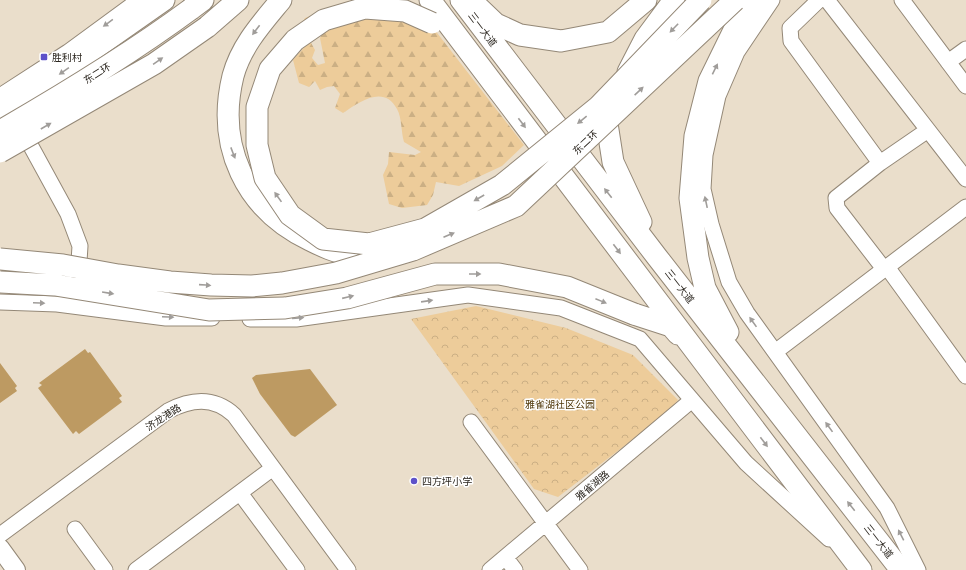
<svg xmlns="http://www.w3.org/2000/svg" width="966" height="570" font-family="Commissioner,'Noto Sans SC',sans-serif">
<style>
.forest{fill:url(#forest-firs)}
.park{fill:url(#park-crowns)}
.building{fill:#bd9a62}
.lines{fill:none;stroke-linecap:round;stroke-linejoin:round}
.minor-casing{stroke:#948877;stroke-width:17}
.major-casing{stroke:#948877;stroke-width:20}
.highway-casing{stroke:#948877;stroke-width:23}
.minor{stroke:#fff;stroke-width:15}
.major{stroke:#fff;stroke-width:18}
.highway{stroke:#fff;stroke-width:21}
.highway-bridge-casing{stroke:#948877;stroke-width:23;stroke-linecap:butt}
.highway-bridge{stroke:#fff;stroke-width:21}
.oneway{fill:#a09d9a}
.poi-dot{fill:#5d51c9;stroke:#fff;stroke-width:1.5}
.labels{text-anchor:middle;stroke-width:3;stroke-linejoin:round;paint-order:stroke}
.street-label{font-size:10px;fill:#2b261f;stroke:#fff}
.poi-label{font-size:10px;fill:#2b261f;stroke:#fff;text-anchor:start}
.park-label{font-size:10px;fill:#4f3708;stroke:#fff}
</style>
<defs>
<pattern id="forest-firs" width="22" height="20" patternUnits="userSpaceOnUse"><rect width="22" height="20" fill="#edcc9a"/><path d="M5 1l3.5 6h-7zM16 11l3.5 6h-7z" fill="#cbaf84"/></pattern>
<pattern id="park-crowns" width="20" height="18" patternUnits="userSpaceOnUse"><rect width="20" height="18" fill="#edcc9a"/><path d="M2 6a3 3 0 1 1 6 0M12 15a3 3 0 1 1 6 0" fill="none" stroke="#cbaf84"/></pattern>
</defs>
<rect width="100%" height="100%" fill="#eadecb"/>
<path class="forest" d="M365 0 417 7 524 145 502 166 459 186 436 182 433 195 427 205 402 208 389 204 383 175 388 164 389 152 415 155 421 152 404 142C401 132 402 118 397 109 384 84 359 102 343 113L335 108 340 94 334 86 327 87 320 90 315 81 309 87 299 83 293 60 310 41 315 50 312 58 318 65 325 63 320 38 322 34 299 28 305 18 345 2Z"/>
<path class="park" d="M476 306 566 328 633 355 678 400 667 413 558 497 534 489 411 319Z"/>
<path class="building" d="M85 349 88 353 90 352 122 396 119 398 122 402 79 434 76 431 73 434 38 388 42 385 39 383Z
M0 363 17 386 15 388 17 391 0 403Z
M310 369 337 405 295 437 291 435 260 394 252 378 256 375Z"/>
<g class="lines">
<defs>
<path id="minor" d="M772 0 737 52 718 96 705 155 703 189 711 224 729 282 747 313 887 508 918 570
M819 0 790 28 791 41 880 163
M827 0 966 179
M902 0 966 86
M948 62 966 49
M3 95 68 214 80 246 78 277
M0 96 68 52 139 0
M887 267 966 376
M884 269 837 208 836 198 880 163 928 130
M0 302 57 304 166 318H212
M250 319H296L468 295 561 308 640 339 746 463 829 539
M775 352 966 207
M471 422 580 570
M240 493 297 570
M75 529 105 570
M0 535 168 411C191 399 213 396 234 415L348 570
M506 558 515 570
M136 570 273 468
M490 570 692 400"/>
<path id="major" d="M0 548 16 570"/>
<path id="highway" d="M281 0C262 23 241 46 233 76 216 146 245 209 310 240 322 246 336 253 350 254 361 255 374 252 386 251
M430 0 861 570
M461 0 657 257 901 570
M477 6 496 24 520 35 561 41 608 32 646 0
M191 9 203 0
M207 27 238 0
M628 72 645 39 674 0
M611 107 606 117 613 162 641 222
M0 115 164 0
M634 314 671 326 678 334
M728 332 705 288 698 258 690 198 695 136 709 81 734 30 756 0"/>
</defs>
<use href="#minor" class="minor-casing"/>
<use href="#major" class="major-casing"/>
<use href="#highway" class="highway-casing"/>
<use href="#minor" class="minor"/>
<use href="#major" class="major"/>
<use href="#highway" class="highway"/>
<defs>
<path id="highway-bridge" d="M432 23 405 11 365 8 324 20 295 40 270 69 257 107V145L265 178 290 215 323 239 369 244 425 229 502 185 598 107 701 0
M0 131C66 93 130 54 191 9
M0 152 154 64 207 27
M0 259 63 265 118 275 170 282 211 285 252 286 282 283 336 273 413 250 516 206 735 0
M0 282 55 285 209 310 285 308 347 298 435 274H499L567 287 634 314"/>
</defs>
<use href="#highway-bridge" class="highway-bridge-casing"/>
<use href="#highway-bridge" class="highway-bridge"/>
</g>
<defs><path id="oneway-solid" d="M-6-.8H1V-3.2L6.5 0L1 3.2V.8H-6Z"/></defs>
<g class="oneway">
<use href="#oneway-solid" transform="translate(108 23) rotate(144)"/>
<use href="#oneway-solid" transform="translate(674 28) rotate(134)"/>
<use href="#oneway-solid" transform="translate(256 30) rotate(127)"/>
<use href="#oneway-solid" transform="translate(158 61) rotate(-35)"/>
<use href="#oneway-solid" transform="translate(715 69) rotate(-64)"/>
<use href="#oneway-solid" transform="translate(64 71) rotate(145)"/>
<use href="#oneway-solid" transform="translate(639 91) rotate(-43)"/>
<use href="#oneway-solid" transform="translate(582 120) rotate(141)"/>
<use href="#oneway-solid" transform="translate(522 123) rotate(53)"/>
<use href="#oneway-solid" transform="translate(46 126) rotate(-30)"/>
<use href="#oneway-solid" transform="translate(233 153) rotate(69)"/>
<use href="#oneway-solid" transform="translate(608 193) rotate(-128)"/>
<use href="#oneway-solid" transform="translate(278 197) rotate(-125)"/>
<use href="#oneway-solid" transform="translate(479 198) rotate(150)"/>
<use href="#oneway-solid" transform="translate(706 202) rotate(-102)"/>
<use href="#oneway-solid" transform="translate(449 235) rotate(-23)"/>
<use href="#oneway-solid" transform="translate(617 249) rotate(53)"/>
<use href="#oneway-solid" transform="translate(475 274)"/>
<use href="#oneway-solid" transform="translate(205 285) rotate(4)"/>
<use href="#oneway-solid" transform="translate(108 293) rotate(9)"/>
<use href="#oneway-solid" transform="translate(348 297) rotate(-13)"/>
<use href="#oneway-solid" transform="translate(427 301) rotate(-8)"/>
<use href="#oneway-solid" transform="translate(601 301) rotate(22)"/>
<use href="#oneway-solid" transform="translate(39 303) rotate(2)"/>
<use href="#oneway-solid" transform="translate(168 317) rotate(3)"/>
<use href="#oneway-solid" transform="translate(298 318) rotate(-5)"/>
<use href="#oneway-solid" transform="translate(753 322) rotate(-125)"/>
<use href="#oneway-solid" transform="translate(829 427) rotate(-126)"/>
<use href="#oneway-solid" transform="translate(764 442) rotate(53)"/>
<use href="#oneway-solid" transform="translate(851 506) rotate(-128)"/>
<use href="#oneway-solid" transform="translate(901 535) rotate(-117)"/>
</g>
<g class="poi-dot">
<rect x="40" y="53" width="8" height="8" rx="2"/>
<circle cx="414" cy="481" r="4"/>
</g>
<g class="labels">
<g class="street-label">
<text transform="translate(483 29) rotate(53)" y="4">三一大道</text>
<text transform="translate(97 73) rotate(-32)" y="4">东二环</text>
<text transform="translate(585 142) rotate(-43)" y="4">东二环</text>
<text transform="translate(680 286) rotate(52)" y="4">三一大道</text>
<text transform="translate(163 417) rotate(-33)" y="4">济龙港路</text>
<text transform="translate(592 485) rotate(-40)" y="4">雅雀湖路</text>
<text transform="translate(879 541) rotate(52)" y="4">三一大道</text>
</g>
<g class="poi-label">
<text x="52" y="61">胜利村</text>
<text x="422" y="485">四方坪小学</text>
</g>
<g class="park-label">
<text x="560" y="408">雅雀湖社区公园</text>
</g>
</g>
</svg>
